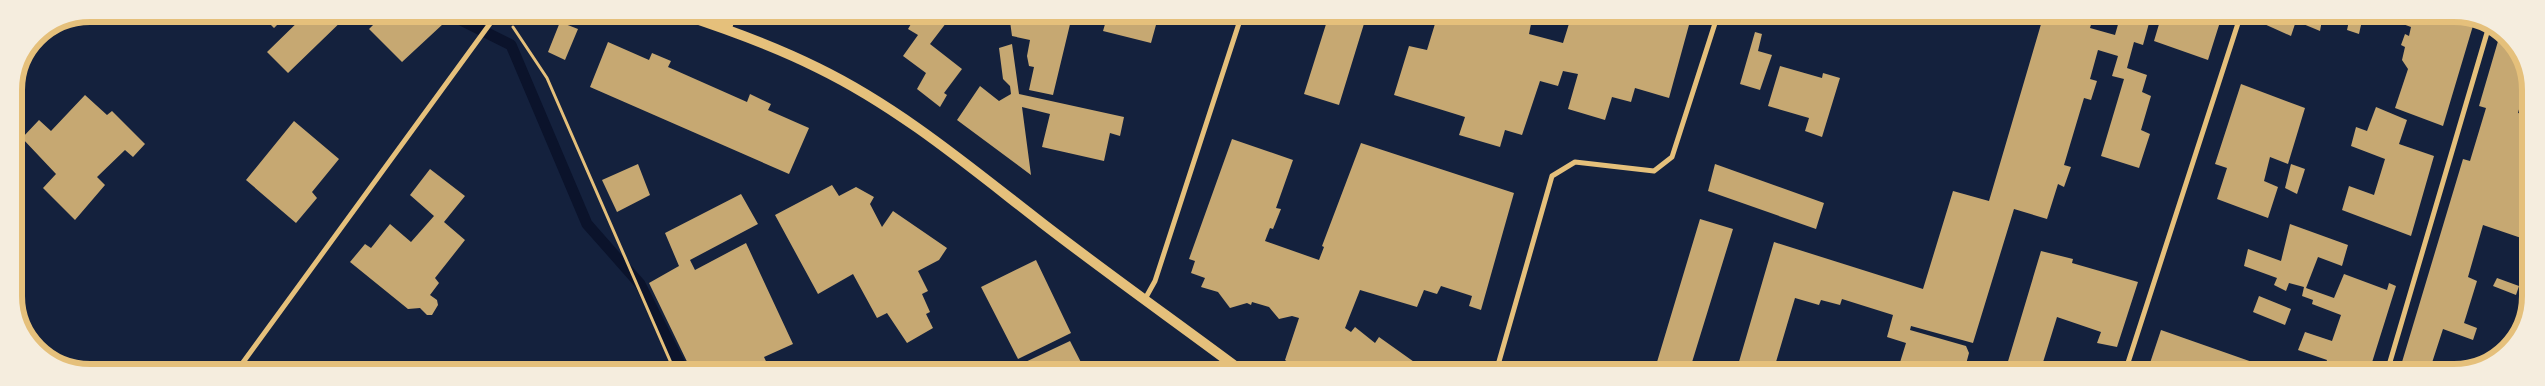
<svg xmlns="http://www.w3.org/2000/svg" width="2545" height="386" font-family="Barlow,sans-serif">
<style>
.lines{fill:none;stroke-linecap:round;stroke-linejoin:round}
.stream{stroke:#0b132b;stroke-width:11}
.building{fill:#c6a872}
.path{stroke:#e5c07b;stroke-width:3}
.minor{stroke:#e5c07b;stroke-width:5}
.secondary{stroke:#e5c07b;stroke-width:10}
.rim{fill:none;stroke:#e5c07b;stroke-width:6}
</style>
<rect width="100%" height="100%" fill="#14213d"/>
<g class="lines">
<path class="stream" d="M449 14 511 45 587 224 640 284 684 372"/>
</g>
<path class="building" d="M197 14H211L204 21Z
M260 14H288L274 28Z
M306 14H349L288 73 267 52Z
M384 14H433L443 24 402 62 369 29Z
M917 14H953L930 44 962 69 944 93 947 95 940 107 917 89 926 73 903 56 918 35 908 29Z
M1009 14 1072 16 1053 95 1029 90 1034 67 1029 66 1027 56 1030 40 1012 36Z
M1108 14H1159L1151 43 1103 31Z
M1324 14H1367L1339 105 1304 94 1327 21Z
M1438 14H1516L1532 19 1529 34 1563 43 1572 14H1692L1669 98 1635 88 1631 102 1612 97 1605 120 1568 109 1578 74 1563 71 1558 86 1540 81 1522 135 1505 130 1500 147 1459 135 1465 117 1394 95 1409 46 1427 50Z
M2044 14H2094L2090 28 2115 35 2121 14 2151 16 2143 45 2134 42 2127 68 2147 75 2142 92 2151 96 2141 130 2150 134 2139 168 2101 156 2124 79 2112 76 2118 56 2098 50 2090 79 2097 81 2091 100 2084 98 2064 165 2071 167 2064 187 2058 184 2047 219 2014 209 1973 343 1911 326 1910 330 1966 346 1969 353 1966 364 1970 369 1969 372H1897L1906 343 1887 337 1893 315 1842 299 1840 305 1821 300 1819 305 1795 298 1773 372H1736L1774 242 1923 289 1953 191 1989 201Z
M2162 14H2196L2220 22 2208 60 2154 41Z
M2265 14H2309L2322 20 2320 31 2296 21 2291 36 2262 23Z
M2394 14H2455L2475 19 2443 126 2395 108 2408 69 2402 60 2405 47 2401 45 2405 34 2409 36 2411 27 2392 20Z
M2349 21 2361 25 2359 34 2347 30Z
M560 22 578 29 565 60 548 52Z
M2501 31 2505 33 2529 75 2528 81H2530V92L2524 91 2518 113 2530 116V151L2522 178 2530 181V241L2483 225 2468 277 2477 281 2464 323 2477 328 2473 340 2443 329 2429 372H2399L2463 159 2470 161 2486 108 2479 106Z
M1755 32 1762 34 1758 51 1772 55 1760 90 1740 84Z
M608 42 649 60 652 53 671 61 668 67 747 102 750 94 771 104 768 110 809 128 789 174 590 87Z
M1012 44 1019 94 1124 117 1120 136 1110 133 1104 161 1042 147 1050 114 1022 107 1031 175 957 120 980 86 999 101 1011 94 1010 86 1003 79 999 48Z
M1780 66 1822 78 1823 73 1840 78 1822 137 1805 131 1809 118 1768 106Z
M2241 84 2305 108 2288 164 2270 157 2264 181 2278 187 2268 218 2217 199 2227 168 2215 164Z
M85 95 107 115 112 111 145 144 133 157 125 150 97 177 105 185 75 220 43 188 56 174 22 138 39 120 51 131Z
M2376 107 2407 120 2399 144 2434 156 2411 236 2342 210 2349 186 2374 195 2385 159 2351 146 2356 127 2367 131Z
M294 121 339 159 312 192 317 198 296 223 246 180Z
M1232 139 1293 160 1276 208 1281 209 1273 229 1270 228 1265 241 1319 260 1324 247 1322 246 1361 143 1514 193 1481 310 1469 306 1472 296 1441 286 1437 294 1424 290 1417 307 1360 290 1345 328 1351 332 1355 327 1375 343 1379 337 1424 369 1421 372H1301L1285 360 1299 318 1292 316 1279 319 1269 307 1252 302 1251 305 1247 303 1230 308 1218 292 1201 287 1205 278 1191 273 1195 261 1189 259Z
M638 164 650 195 617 212 602 180Z
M1715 164 1824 203 1816 229 1708 191Z
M2291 164 2305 169 2297 194 2285 188Z
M430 169 465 196 444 222 465 240 435 278 439 283 430 295 437 300 438 305 432 315H427L420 308 408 309 350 262 365 244 371 248 390 224 411 242 434 216 410 195Z
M832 185 839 196 856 187 874 197 870 204 882 227 893 211 947 248 939 260 918 271 928 291 922 294 930 312 926 314 933 328 907 343 887 313 877 318 853 274 818 294 775 215Z
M741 194 758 224 690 260 695 270 746 243 793 344 764 357 771 372H692L649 283 679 266 665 233Z
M1700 219 1733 229 1689 372H1654Z
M2290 224 2348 245 2342 266 2318 257 2306 288 2334 298 2344 274 2387 290 2389 283 2396 286 2369 372H2323L2327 360 2298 350 2305 332 2332 341 2341 315 2312 304 2313 300 2302 296 2304 287 2289 283 2286 291 2274 285 2277 278 2244 266 2248 249 2281 261Z
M2041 251 2073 259 2072 263 2138 282 2117 347 2097 343 2101 332 2057 317 2040 372H2012L2006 368Z
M1036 260 1071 333 1018 359 981 287Z
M2497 278 2519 286 2516 295 2493 286Z
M2259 296 2291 309 2285 325 2253 312Z
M2161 330 2275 370 2274 372H2147Z
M1070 341 1086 372H1023L1019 365Z"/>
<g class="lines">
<path class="path" d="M513 27 547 78 675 372"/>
<path class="minor" d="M729 30 734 14
M1145 299 1155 281 1242 14
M236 372 497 14
M1496 372 1552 176 1575 162 1654 171 1672 157 1718 14
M2125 372 2241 14
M2387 372 2489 26"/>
<path class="secondary" d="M681 14C727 29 774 46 818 68 900 108 971 168 1042 223 1108 274 1176 322 1243 372"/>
</g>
<path d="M0 0H2545V386H0ZM90 22H2454A68 68 0 0 1 2522 90V296A68 68 0 0 1 2454 364H90A68 68 0 0 1 22 296V90A68 68 0 0 1 90 22Z" fill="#f5edde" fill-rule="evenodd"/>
<path class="rim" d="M90 22H2454A68 68 0 0 1 2522 90V296A68 68 0 0 1 2454 364H90A68 68 0 0 1 22 296V90A68 68 0 0 1 90 22Z"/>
</svg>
